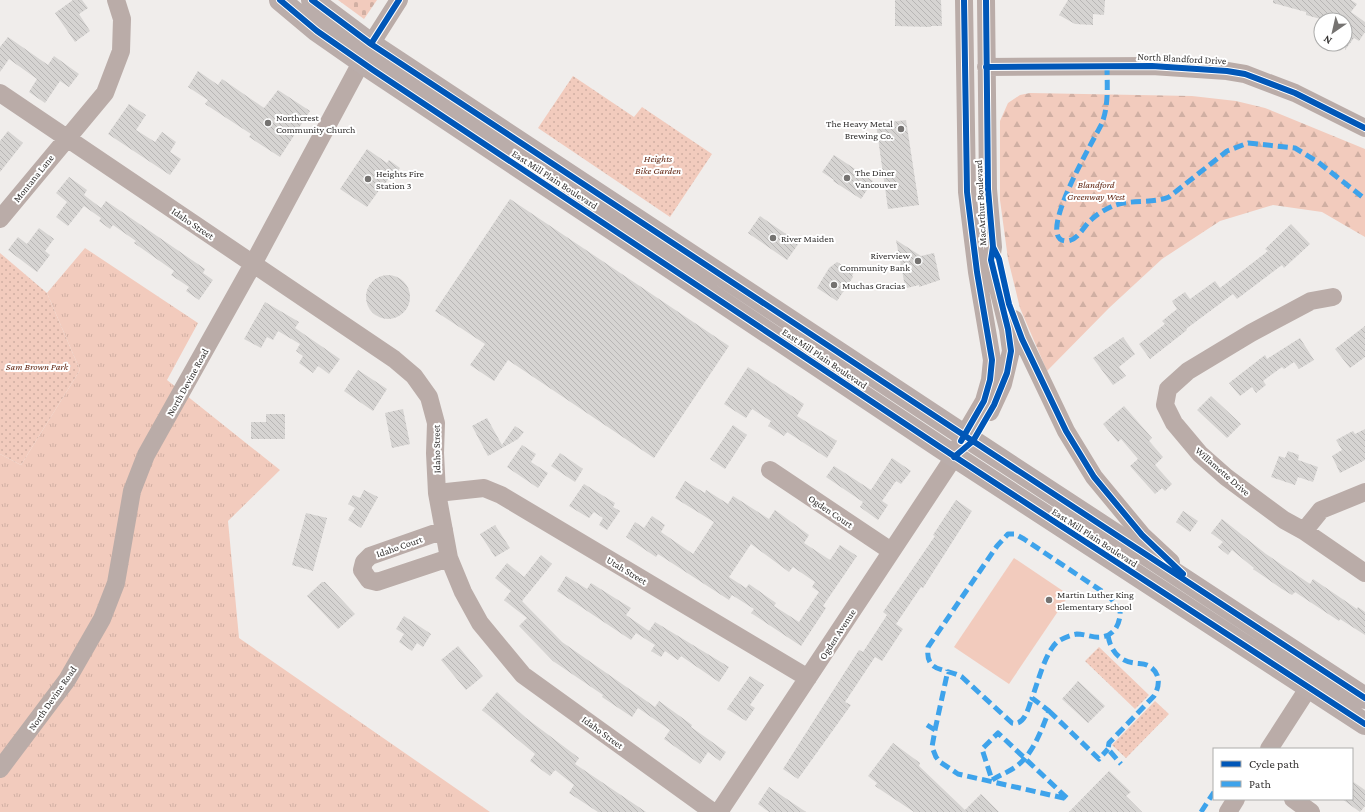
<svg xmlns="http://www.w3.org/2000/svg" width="1365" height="812" font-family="'Crimson Pro',serif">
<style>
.grass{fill:url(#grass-tufts)}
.forest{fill:url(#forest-firs)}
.cemetery{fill:url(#cemetery-stones)}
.park{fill:url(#park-dots)}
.garden{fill:#f2cbbd}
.building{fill:url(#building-back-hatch);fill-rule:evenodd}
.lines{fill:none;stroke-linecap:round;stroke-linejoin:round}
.minor{stroke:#baaca8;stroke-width:18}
.major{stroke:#baadaa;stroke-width:22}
.quiet{stroke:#3ea3eb;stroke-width:5;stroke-dasharray:10 5;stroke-linecap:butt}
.cycleway-casing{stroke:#fff;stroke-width:8}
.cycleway{stroke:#0057b8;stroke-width:6}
.poi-dot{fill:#757371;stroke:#fff;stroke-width:1.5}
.labels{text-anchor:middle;stroke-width:4;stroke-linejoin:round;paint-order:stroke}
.street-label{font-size:10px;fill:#333130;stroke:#fff}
.poi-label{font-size:10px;fill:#333130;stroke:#fff;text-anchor:start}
.park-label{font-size:10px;font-style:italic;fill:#632814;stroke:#fff}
</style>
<defs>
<pattern id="grass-tufts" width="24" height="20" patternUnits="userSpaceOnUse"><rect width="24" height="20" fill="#f2cbbd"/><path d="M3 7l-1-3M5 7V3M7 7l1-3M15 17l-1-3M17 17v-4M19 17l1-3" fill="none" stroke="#d0afa3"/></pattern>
<pattern id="forest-firs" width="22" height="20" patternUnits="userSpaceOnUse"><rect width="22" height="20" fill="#f2cbbd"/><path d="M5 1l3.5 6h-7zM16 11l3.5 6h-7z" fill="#d0afa3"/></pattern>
<pattern id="cemetery-stones" width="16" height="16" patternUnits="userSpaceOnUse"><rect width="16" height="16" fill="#f2cbbd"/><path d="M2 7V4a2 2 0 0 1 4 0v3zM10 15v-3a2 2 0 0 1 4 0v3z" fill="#d0afa3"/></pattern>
<pattern id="park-dots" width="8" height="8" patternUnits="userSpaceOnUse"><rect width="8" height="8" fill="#f2cbbd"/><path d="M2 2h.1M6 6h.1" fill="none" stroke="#d0afa3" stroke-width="1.8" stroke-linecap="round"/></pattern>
<pattern id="building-back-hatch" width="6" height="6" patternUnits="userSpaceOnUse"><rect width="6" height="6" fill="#d6d4d2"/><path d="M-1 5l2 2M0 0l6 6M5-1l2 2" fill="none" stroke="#b8b6b5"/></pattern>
</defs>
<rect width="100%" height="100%" fill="#f0edeb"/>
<path class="grass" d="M85 248 198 323 167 380 280 470 228 521 239 638 490 812H0V454L21 465 80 370 47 293Z"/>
<path class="forest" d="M1030 93 1192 96 1236 101 1265 108 1365 149V237L1322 212 1273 205 1220 221 1162 259 1109 308 1047 371 1020 308 1008 259 1000 200V121L1008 103 1020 95Z"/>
<path class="cemetery" d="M338 0H377L364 19Z"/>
<path class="park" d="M573 76 634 117 642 107 712 154 670 217 538 128Z
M0 253 47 293 80 370 21 465 0 454Z
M1099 647 1149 695 1135 709 1085 661Z
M1155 701 1169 714 1126 758 1112 745Z"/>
<path class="garden" d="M1014 558 1069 595 1009 684 954 647Z"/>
<path class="building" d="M73 0H82L88 8 79 14 90 31 75 42 55 13Z
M895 0H941L942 26H931V27L895 26Z
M1068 0H1105L1104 15 1093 14V25L1075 24 1059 15Z
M1273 0H1351L1357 4 1351 12 1365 22V32L1359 41 1354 38 1345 50V20H1324L1306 15V12L1273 3Z
M8 37 48 65 54 56 79 74 69 87 60 81 45 103 29 92 37 79 9 59 0 72V47Z
M198 71 218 85 222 79 264 108 278 90 310 111 280 157 249 137 251 134 205 104 208 100 188 87Z
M129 104 146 115 136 130 155 142 162 132 176 142 170 152 181 159 170 175 108 134Z
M906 120 919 205 888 209 876 124Z
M8 131 23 143 0 172V141Z
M367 149 387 163 389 160 400 168 394 177 391 175 381 190 380 189 367 207 340 189Z
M834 155 873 181 861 199 833 181 834 180 822 172Z
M69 177 87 190 84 195 101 208 106 201 205 269 203 273 213 280 199 300 186 291 189 287 171 275 174 271 134 243 136 241 113 225 110 229 99 221 101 218 84 206 68 226 56 217 67 202 56 193Z
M510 199 729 346 654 458 508 360 494 381 470 365 485 344 435 311Z
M760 216 799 243 787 260 748 233Z
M1291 224 1310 244 1284 268 1282 265 1237 299 1233 294 1186 329 1187 330 1150 359 1139 344 1165 324 1162 321 1177 309 1172 301 1185 292 1190 299 1215 281 1220 288 1268 251 1265 249Z
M39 228 54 239 45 251 50 255 37 272 8 250 18 237 27 244Z
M896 240 921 256 934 253 940 280 919 287V285L907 288 905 286Z
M837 262 854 272 852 276 853 277 837 301 817 288 829 268Z
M366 297a22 22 0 1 1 44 0a22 22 0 1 1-44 0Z
M265 302 299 322 295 328 340 359 329 374 318 366 313 373 299 363 303 356 296 351 300 344 278 331 273 340 267 337 261 348 244 339Z
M1365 326V357L1350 368 1335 349Z
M1123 337 1135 354 1119 367 1126 376 1113 385 1093 358Z
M1300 338 1314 360 1299 369 1294 362 1284 369 1282 367 1263 381 1266 385 1256 393 1252 387 1240 396 1229 383 1265 355 1267 359Z
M748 367 804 404 797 416 837 441 827 458 787 432 784 436 768 426 771 421 752 409 746 418 724 404Z
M358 370 387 389 373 411 344 391Z
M1211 396 1241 424 1227 438 1197 410Z
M1124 406 1152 438 1149 441 1163 457 1155 465 1172 484 1165 491 1162 488 1155 494 1130 466 1138 459 1121 439 1118 442 1103 424Z
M403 409 410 444 392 448 385 413Z
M266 414H285V439H251V422H266Z
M487 418 502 445 515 426 524 432 518 439 488 456 472 426Z
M733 425 747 435 725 469 710 459Z
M1365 429V460L1340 473 1332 456 1342 450 1336 440 1353 431 1355 434Z
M522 445 536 454 531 462 548 473 538 488 507 467Z
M1288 451 1299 455 1298 460 1318 467 1313 482 1298 477 1295 485 1271 477 1279 456 1285 458Z
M560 453 583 469 575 482 551 466Z
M892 458 911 471 901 484 896 481 882 501 888 505 878 520 860 507 863 502 826 477 834 466 871 490Z
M685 481 705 493 706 490 728 504 733 496 769 519 775 510 809 535 804 543 830 560 840 545 857 556 823 606 826 608 801 646 751 613 754 609 732 595 729 600 658 554 656 557 626 537 635 522 644 528 652 516 665 525 661 532 693 554 714 522 675 498ZM751 544 789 572 793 567 815 582 812 587 819 592 799 622 774 606 776 603 749 584 746 588 729 577Z
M584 484 615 503 613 507 620 511 607 530 599 525 603 518 594 512 589 518 569 506Z
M364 490 378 497 361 528 348 520 355 508 348 504 353 495 360 498Z
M956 500 972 511 923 588 921 587 896 624 903 629 882 661 875 657 845 702 851 705 798 779 783 769 859 650 863 652 887 615 883 612 935 536 933 535Z
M1183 511 1198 521 1190 532 1176 522Z
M306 513 327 518 313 571 292 565Z
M1222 519 1266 554 1310 584 1313 579 1357 609 1358 607 1365 612V635L1340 619 1339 621 1295 592 1292 595 1282 589 1253 569 1254 568 1232 550 1228 555 1218 547 1223 542 1211 533Z
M495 525 510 548 495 557 480 534Z
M541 555 552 564 522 601 562 642 655 707 659 701 692 725 691 727 726 752 720 761 708 752 700 764 664 739 670 730 638 708 632 717 602 697 603 695 553 661 519 626 527 618 504 600 511 591 495 578 507 563 524 577Z
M566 576 587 589 591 583 618 600 631 608 626 615 649 631 655 622 729 667 719 682 681 656 678 660 665 651 661 657 651 651 655 645 636 633 631 640 557 591Z
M322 582H325L355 614 338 629 307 596Z
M404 616 431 634 423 647 417 643 412 651 399 642 404 634 396 629Z
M458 646 483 676 466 690 441 660Z
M750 676 764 685 750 705 755 708 746 721 727 709Z
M1078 681 1105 706 1088 723 1062 699Z
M497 692 526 718 579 758 575 764 646 812H598L569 793 574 785 555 770 550 776 530 761 535 754 482 710Z
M893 743 920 763 919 766 965 810 981 794 999 812H914L875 786 877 783 868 776Z
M1109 771 1131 792 1126 796 1142 812H1069Z
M1352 781 1365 790V806L1360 812 1342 799H1352Z
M769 787 806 812H769L758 804Z"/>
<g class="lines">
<path class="minor" d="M986 0 988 189 993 247 991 260 1008 329 1011 351 1003 384 990 412
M986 67 1152 66 1227 71 1245 74 1295 93 1365 128
M0 93 394 359 414 376 429 397 436 423 435 453 437 493 449 558 463 592 480 623 523 675 713 812
M0 219 105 93 121 51 122 19 116 0
M1333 297 1311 301 1251 333 1188 371 1168 389 1165 405 1174 423 1200 454 1226 477 1284 520 1304 531 1365 573
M1014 319 1022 339 1066 431 1094 477 1142 535 1171 562
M770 470 891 551
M437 493 484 488 501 495 808 678
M444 530 370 556 364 562 362 570 369 580 377 582 449 558
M1304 531 1321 510 1365 492
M1269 749 1309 687
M0 769 67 680 102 619 116 583 132 491 146 455 253 264 371 44 399 0
M1293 799 1311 812
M719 812 954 457 964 435 984 401 990 380 992 360 977 272 967 192 964 0
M1228 812 1236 799"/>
<path class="major" d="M280 0 317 31 373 70 940 447 1365 724
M312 0 371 44 953 428 1365 698"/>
<path class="quiet" d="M1107 65C1107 84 1109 105 1102 123 1097 135 1032 242 1067 241 1079 240 1084 225 1092 219 1097 214 1106 209 1113 206 1129 199 1153 204 1169 197L1227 151 1248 143 1295 148 1318 162 1365 199
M1108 635C1110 650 1119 661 1134 663 1139 664 1144 663 1149 666 1161 673 1160 686 1154 696L1109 743 1108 749 1121 764
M1049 711 1099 759 1108 749
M927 725 935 730 932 747 936 757 940 762 958 774 1068 799 998 733 982 749 992 780C1000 775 1009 772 1017 766 1034 752 1041 731 1049 711L1032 698C1038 682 1045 653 1057 642 1063 638 1070 635 1077 634 1085 634 1093 638 1101 637 1115 636 1121 622 1120 610L1109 596 1024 539 1015 534H1008L997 546 928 647C925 674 945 667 962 677L1012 723C1025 726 1028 708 1032 698
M935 730 948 670
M1201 812 1214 792"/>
<defs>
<path id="cycleway" d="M280 0 317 31 373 70 940 447 1365 724
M312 0 371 44 953 428 1365 698
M371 44 399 0
M986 67 1152 66 1227 71 1245 74 1295 93 1365 128
M993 247 999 259 1009 304 1022 339 1066 431 1094 477 1142 535 1183 574
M961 441 984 401 990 380 992 360 977 272 967 192 964 0
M954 457 973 441 994 405 1007 373 1011 351 1008 329 991 260 993 247 988 189 986 0"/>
</defs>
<use href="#cycleway" class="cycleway-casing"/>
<use href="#cycleway" class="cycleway"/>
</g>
<g class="poi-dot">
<circle cx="268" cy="123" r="4"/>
<circle cx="901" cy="129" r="4"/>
<circle cx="847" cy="178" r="4"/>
<circle cx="368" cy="179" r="4"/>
<circle cx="773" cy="238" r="4"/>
<circle cx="918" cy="261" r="4"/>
<circle cx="834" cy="285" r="4"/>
<circle cx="1049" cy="600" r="4"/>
</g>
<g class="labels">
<g class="street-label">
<text transform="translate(1182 58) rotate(3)" y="4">North Blandford Drive</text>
<text transform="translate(33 178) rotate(-51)" y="4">Montana Lane</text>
<text transform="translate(555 179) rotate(33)" y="4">East Mill Plain Boulevard</text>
<text transform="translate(980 203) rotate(-93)" y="4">MacArthur Boulevard</text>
<text transform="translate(193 223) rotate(34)" y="4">Idaho Street</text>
<text transform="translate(825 358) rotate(34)" y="4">East Mill Plain Boulevard</text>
<text transform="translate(187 382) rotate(-61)" y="4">North Devine Road</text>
<text transform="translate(436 449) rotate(-91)" y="4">Idaho Street</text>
<text transform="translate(1223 471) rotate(41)" y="4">Willamette Drive</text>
<text transform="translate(831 511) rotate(34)" y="4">Ogden Court</text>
<text transform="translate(1095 537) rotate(33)" y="4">East Mill Plain Boulevard</text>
<text transform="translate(399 546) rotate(-19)" y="4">Idaho Court</text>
<text transform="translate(627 570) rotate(31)" y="4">Utah Street</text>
<text transform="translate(837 634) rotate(-57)" y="4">Ogden Avenue</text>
<text transform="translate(52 698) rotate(-55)" y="4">North Devine Road</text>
<text transform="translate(603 732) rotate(36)" y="4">Idaho Street</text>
</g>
<g class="poi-label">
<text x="276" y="121">Northcrest<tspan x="276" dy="12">Community Church</tspan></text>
<text x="893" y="127" text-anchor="end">The Heavy Metal<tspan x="893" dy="12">Brewing Co.</tspan></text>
<text x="855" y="176">The Diner<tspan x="855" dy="12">Vancouver</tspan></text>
<text x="376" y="177">Heights Fire<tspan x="376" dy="12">Station 3</tspan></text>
<text x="781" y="242">River Maiden</text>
<text x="910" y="259" text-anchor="end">Riverview<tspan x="910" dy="12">Community Bank</tspan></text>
<text x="842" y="289">Muchas Gracias</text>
<text x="1057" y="598">Martin Luther King<tspan x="1057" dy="12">Elementary School</tspan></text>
</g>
<g class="park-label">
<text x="658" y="162">Heights<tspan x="658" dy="12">Bike Garden</tspan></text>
<text x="1096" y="188">Blandford<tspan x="1096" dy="12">Greenway West</tspan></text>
<text x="37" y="370">Sam Brown Park</text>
</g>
</g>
<rect x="1213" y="748" width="140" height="52" fill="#ffffff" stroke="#adadac"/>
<rect x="1221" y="761" width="20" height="6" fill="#0057b8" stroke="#adadac"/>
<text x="1249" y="768" font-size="12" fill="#333130">Cycle path</text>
<rect x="1221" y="781" width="20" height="6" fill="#3ea3eb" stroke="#adadac"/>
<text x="1249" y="788" font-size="12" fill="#333130">Path</text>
<g transform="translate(1333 32) rotate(214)"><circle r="19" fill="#ffffff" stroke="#adadac"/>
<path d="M0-3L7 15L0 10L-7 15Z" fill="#757371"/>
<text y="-6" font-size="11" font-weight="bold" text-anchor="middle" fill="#333130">N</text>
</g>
</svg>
